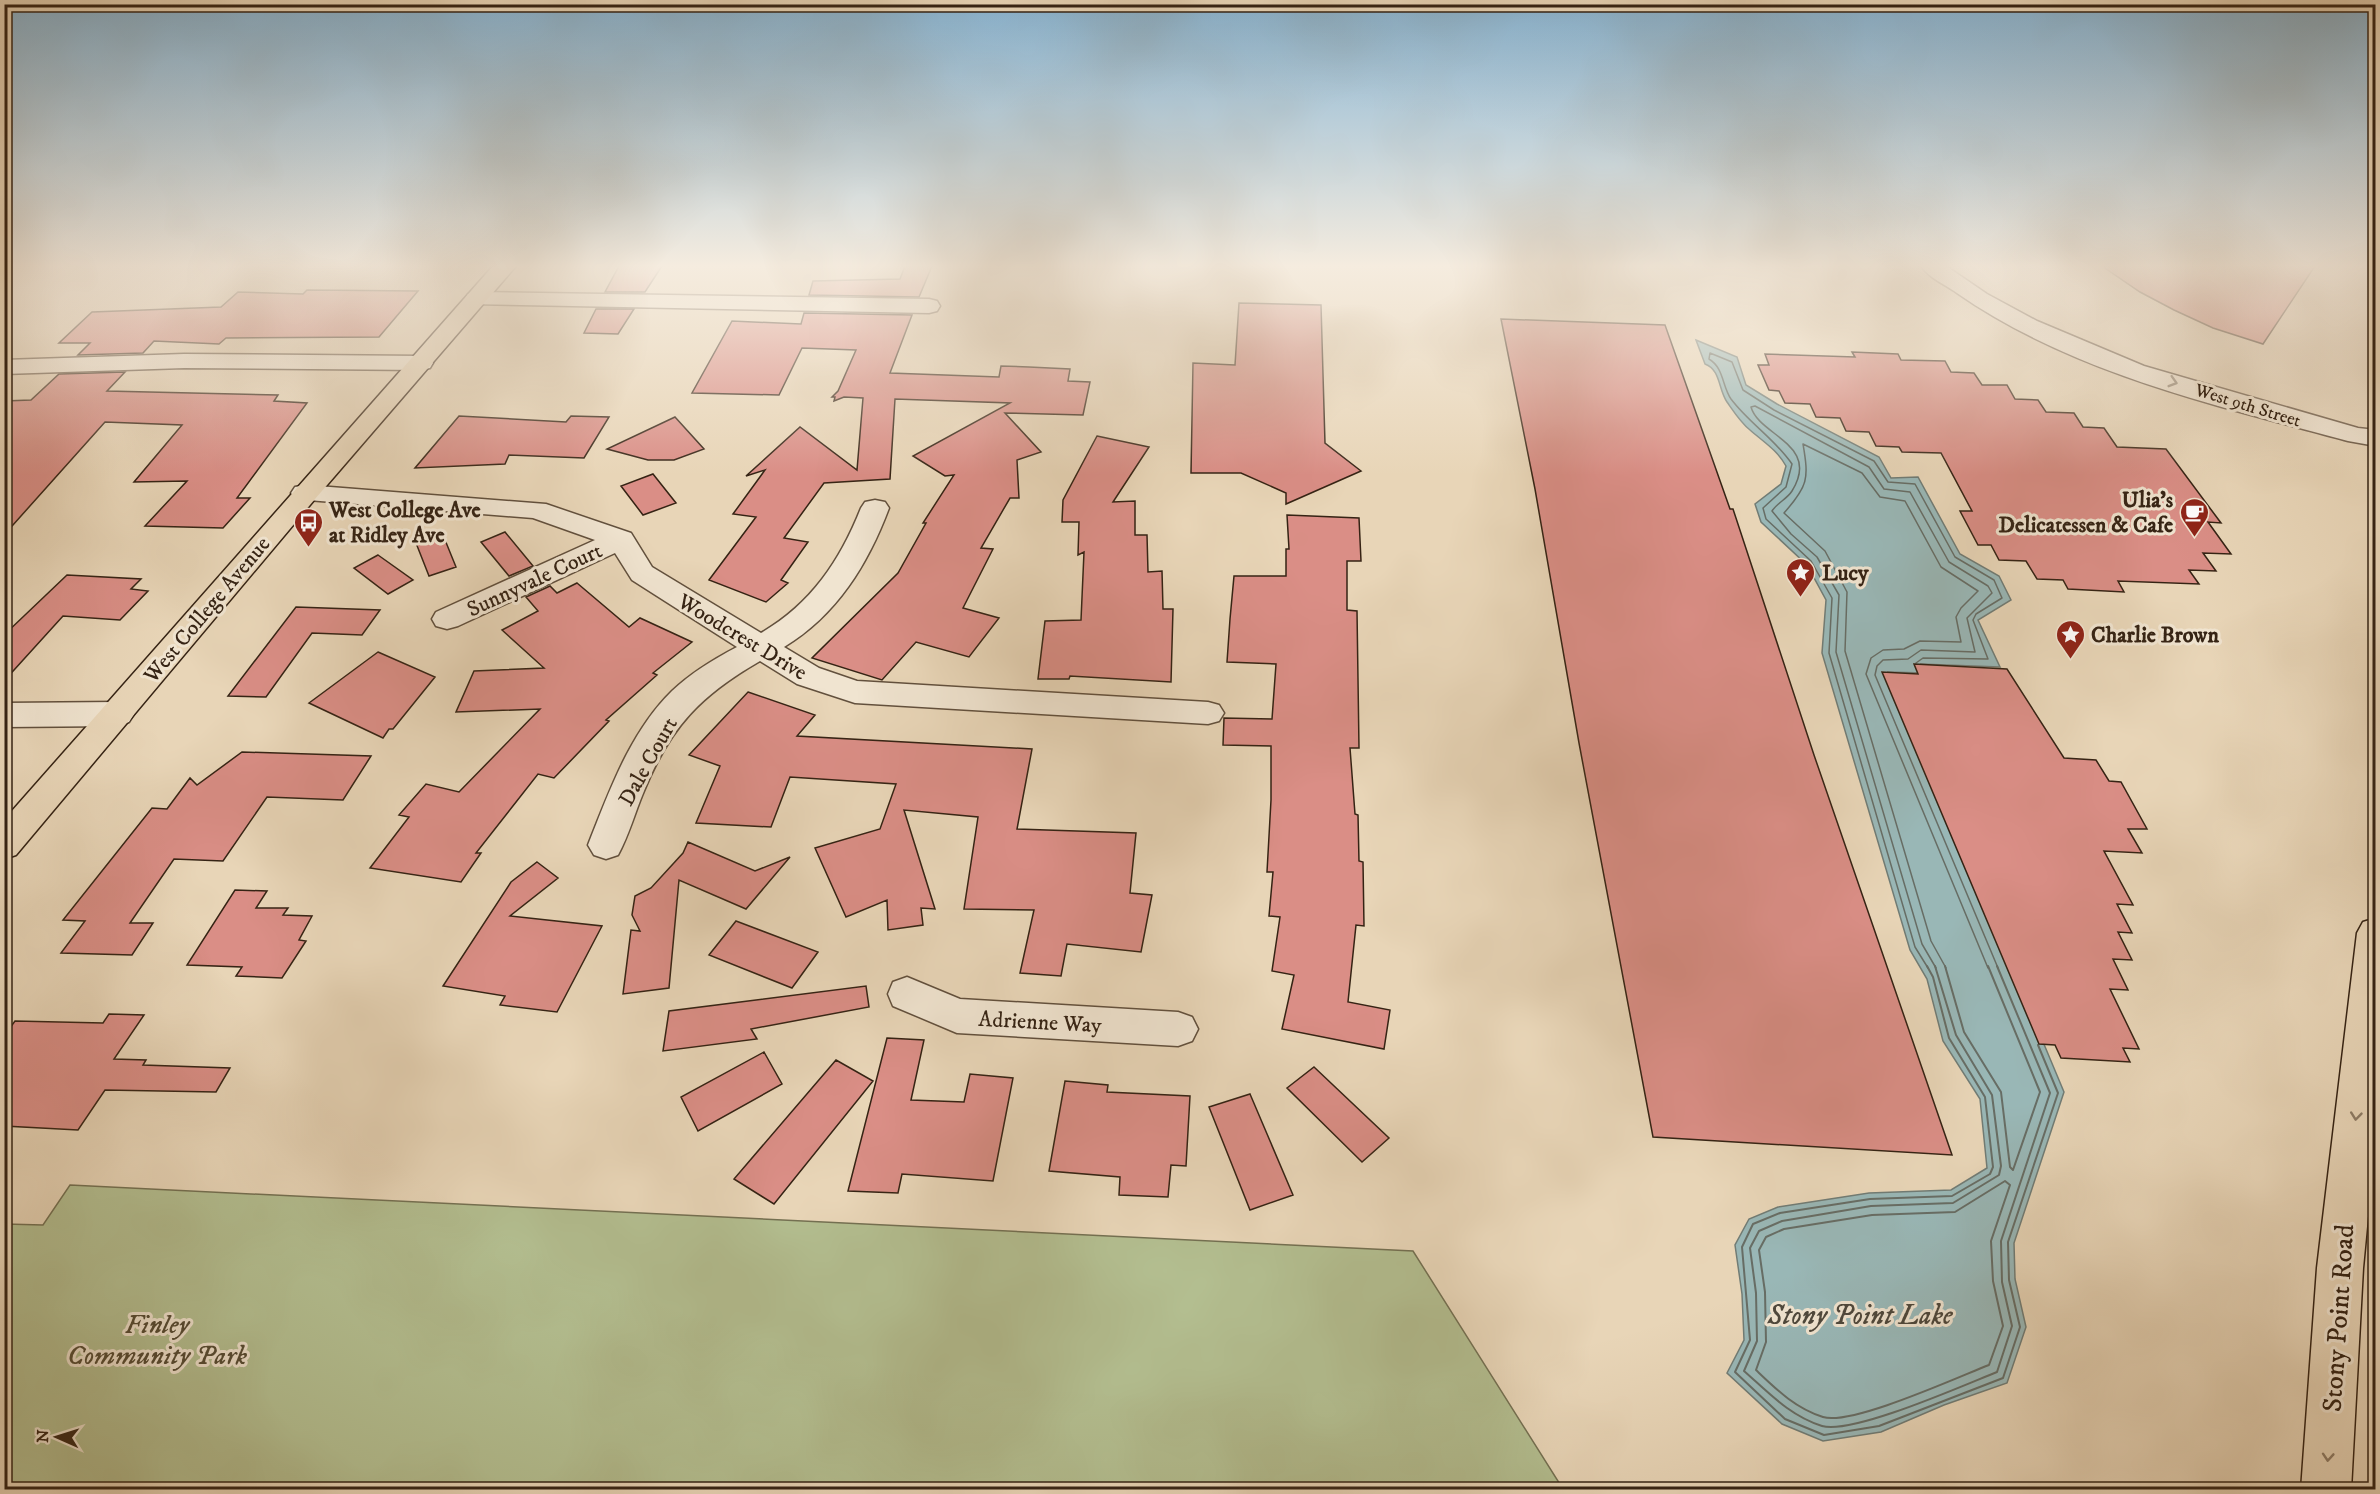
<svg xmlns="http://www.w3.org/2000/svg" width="2380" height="1494" font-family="'IM FELL DW Pica',serif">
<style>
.green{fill:#b3be90;stroke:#747052;stroke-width:1.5}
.water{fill:#99b7b6;stroke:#717c75;stroke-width:1.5}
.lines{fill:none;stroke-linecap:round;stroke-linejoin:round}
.shore-far1{stroke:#676d65;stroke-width:1.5}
.shore{stroke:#676d65;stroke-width:2}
.building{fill:#da8e86;stroke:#352314;stroke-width:1.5}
.minor-casing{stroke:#62503d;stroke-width:3}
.major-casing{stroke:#352314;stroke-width:3}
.minor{fill:#f0e4d0;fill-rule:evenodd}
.major{fill:#e8d5b7;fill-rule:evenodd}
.oneway{stroke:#928472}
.oneway2{stroke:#8e7c66}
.labels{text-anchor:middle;stroke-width:6;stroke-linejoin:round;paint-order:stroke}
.far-street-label{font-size:18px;fill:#352314;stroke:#f0e4d0}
.poi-label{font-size:22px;font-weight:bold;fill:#352314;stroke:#f0e4d0;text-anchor:start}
.street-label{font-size:22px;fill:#352314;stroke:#f0e4d0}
.near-street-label{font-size:27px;fill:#352314;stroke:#f0e4d0}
.near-park-label{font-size:27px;font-style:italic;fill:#544a33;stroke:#f0e4d0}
.near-water-label{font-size:28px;font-style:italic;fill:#4e483c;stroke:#f0e4d0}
</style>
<rect width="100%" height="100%" fill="#e8d5b7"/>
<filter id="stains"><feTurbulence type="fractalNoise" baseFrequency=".00333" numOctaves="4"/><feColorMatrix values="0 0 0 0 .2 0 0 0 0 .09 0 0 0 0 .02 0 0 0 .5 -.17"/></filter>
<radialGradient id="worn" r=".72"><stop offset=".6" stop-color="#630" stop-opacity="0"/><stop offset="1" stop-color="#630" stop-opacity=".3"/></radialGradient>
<path class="green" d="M70 1185 1413 1251 1563 1489H5V1224L43 1225Z"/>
<path class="water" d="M1696 340 1737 357 1746 385 1777 404 1879 457 1891 478 1918 477 1960 554 1999 576 2011 600 1978 620 2000 667 1921 664 1924 673 1888 672 2064 1092 2014 1243 2015 1279 2026 1327 2007 1383 1944 1405 1881 1432 1823 1441 1782 1424 1727 1373 1744 1340 1742 1294 1735 1245 1749 1219 1778 1207 1869 1193 1951 1190 1987 1168 1980 1099 1943 1041 1927 979 1910 950 1822 653 1826 600 1807 565 1761 522 1755 504 1781 484 1786 466C1777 450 1765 443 1750 430 1741 423 1734 412 1727 402 1718 389 1721 370 1705 364Z"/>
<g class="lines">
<path class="shore-far1" d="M1916 663 1923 658 1988 659 1973 620 1976 614 2002 598 1994 580 1955 557 1915 484 1888 482 1874 461 1774 410 1743 390 1732 362 1710 353 1709 359C1724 368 1722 386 1731 399 1749 423 1775 439 1792 464L1786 487 1763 508 1766 519 1811 561 1832 598 1829 653 1915 947 1928 968
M1936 968 1922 944 1836 652 1839 595 1817 557 1791 534 1772 511C1777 503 1787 499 1792 491 1821 444 1759 436 1751 407L1755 406 1869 467 1884 489 1910 492 1949 562 1988 586 1992 593 1967 618 1975 652 1921 650 1908 659 1883 660 1877 666 1875 675 1998 968
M1946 968 1931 941 1845 651 1847 592 1825 551 1784 513C1808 486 1809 479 1803 444L1862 473 1880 497 1905 501 1941 567 1978 591 1961 608 1956 617 1961 642 1920 641 1904 649 1883 650 1871 658 1866 674 1988 968"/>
<path class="shore" d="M1927 966 1933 977 1949 1038 1985 1097 1993 1167 1990 1174 1952 1196 1870 1199 1780 1213 1753 1224 1742 1247 1750 1340 1735 1372 1785 1419 1824 1435 1879 1426 2003 1378 2020 1327 2009 1280 2008 1242 2058 1093 2038 1045
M1935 966 1956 1035 1992 1095 2001 1166 1999 1175 1953 1203 1871 1206 1782 1221 1759 1231 1750 1248 1756 1293 1757 1341 1744 1371C1769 1393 1790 1416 1822 1426 1852 1435 1964 1385 1997 1372L2012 1326 2002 1282 2001 1241 2050 1093 1997 966
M1945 966 1964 1032 2001 1092 2010 1167 2013 1170 2040 1092 1988 966
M2005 1181 2010 1185 1991 1241 1993 1281 2003 1326 1989 1365C1958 1377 1851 1426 1823 1417 1795 1408 1777 1390 1756 1370L1766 1342 1765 1292 1759 1250 1766 1237 1784 1229 1872 1215 1955 1212Z"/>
</g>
<path class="building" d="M619 266H662L645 292H605Z
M905 266H932L919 297 809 295 813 281 900 279Z
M2102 266H2315L2263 344 2213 328 2174 310 2140 292Z
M307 290 418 291 379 337 226 338 219 344 154 341 143 353 78 355 90 343H59L92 312 221 307 238 292 303 294Z
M1239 303 1321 305 1325 443 1361 471 1286 504V493L1241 473H1191L1193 363 1235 365Z
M596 309H634L618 334 584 333Z
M804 313 912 315 890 373 999 377 1001 366 1029 367 1070 369 1068 381 1090 382 1083 415 1005 413 1041 452 1017 460 1019 498H1010L981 548 993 549 963 608 999 618 969 657 916 642 882 680 812 658 898 573 926 523H923L954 475 945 476 913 456 1010 403 895 399 890 479 824 483 784 538 808 542 781 580 788 583 766 602 709 580 756 517 733 514 765 470 746 476 800 427 857 470 863 398 844 397 834 401 835 397H832L838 391 856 350 802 348 779 395 692 393 732 321 801 324Z
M1501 319 1665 325 1730 509H1733L1814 755 1952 1155 1653 1137 1579 743 1535 489Z
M1852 352 1898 354 1901 360 1945 361 1951 372 1974 373 1982 385H2007L2015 399 2038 400 2046 412 2074 413 2083 427 2104 428 2117 447 2166 449 2221 523 2208 522 2231 554 2203 553 2216 571 2189 570 2199 584 2118 581 2124 592 2068 589 2063 580 2037 579 2026 561 1999 560 1991 545H1978L1960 511H1972L1941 453 1902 452 1899 447 1876 446 1869 432 1846 431 1840 418 1816 417 1810 404 1785 403 1779 391 1769 390 1758 365H1769L1765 354 1855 357Z
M125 372 107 391 278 395 274 401 307 403 237 498H250L223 528 145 526 187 481 134 482 182 425 105 422 4 535V401L31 400 59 374Z
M459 416 566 422 571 416 609 417 584 458 509 455 505 464 415 468Z
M675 417 704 449 674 460H648L607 449Z
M1097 436 1149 447 1113 502 1135 501V535H1147L1148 572 1162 571 1163 609H1173L1171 682 1070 676 1069 679H1038L1045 621 1081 620 1084 552 1078 555 1079 522H1062L1063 500Z
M653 474 676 503 643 515 621 486Z
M1287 515 1359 518 1361 561H1347V610L1357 611 1359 748H1350L1355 814 1358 815 1359 861 1363 862 1364 926 1356 925 1348 1002 1390 1010 1384 1049 1282 1029 1294 975 1272 971 1280 917 1269 916 1273 872H1267L1271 800V746L1223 745 1224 718 1272 719 1276 664 1227 662 1230 619 1234 576H1286V549H1289Z
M505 532 533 566 509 576 481 542Z
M443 535 456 567 429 576 416 543Z
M378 555 413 580 388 594 354 568Z
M67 575 141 579 131 589 148 591 120 620 63 616 4 681V635Z
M577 583 629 627 640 618 692 642 653 673 657 675 606 720 609 721 554 778 538 774 476 853H481L461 882 370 868 409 817 399 815 426 784 459 792 540 709 456 712 474 671 544 668 502 630 538 611 526 597 550 586 557 593Z
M296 607 380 610 362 635 312 633 266 697 228 696Z
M378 652 435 677 393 729H389L383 738 309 703Z
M1914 664 2007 669 2064 758 2096 760 2109 781 2121 782 2147 829H2128L2142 853 2104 851 2133 905 2117 904 2132 933 2118 932 2132 960 2113 959 2128 990 2110 989 2139 1049 2123 1048 2130 1062 2061 1058 2055 1045 2039 1044 1882 672 1918 674Z
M748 692 815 715 797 736 1032 749 1017 829 1136 833 1130 893 1152 895 1141 952 1067 944 1061 976 1020 973 1034 910 964 909 978 817 904 810 935 909 921 908 923 925 888 930 887 900 846 917 815 848 880 829 896 784 790 777 771 827 696 823 720 766 689 755Z
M242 752 371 756 343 800 267 797 223 861 174 859 130 923H153L132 955 61 953 85 921 63 920 152 808 167 809 190 778 197 785Z
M688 842 755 871 790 857 746 909 679 880 669 988 623 994 631 930 640 931 632 915 635 896 651 888 683 853Z
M537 862 558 878 510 916 602 926 557 1012 500 1005 505 996 443 986 511 882Z
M235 890 267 891 256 908H288L283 915 312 916 299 940 306 941 282 978 236 976 242 967 187 965Z
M736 921 818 952 792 988 709 955Z
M866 986 869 1007 751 1029 757 1039 663 1051 669 1011Z
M109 1014 144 1015 114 1059 146 1060 143 1065 230 1068 216 1092 105 1090 78 1130 4 1126V1036L15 1021 103 1023Z
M887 1038 924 1040 911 1100 964 1102 970 1074 1013 1078 993 1181 902 1174 898 1193 848 1191Z
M764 1052 782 1084 698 1131 681 1097Z
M836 1060 873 1081 774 1204 734 1179Z
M1314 1067 1389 1138 1362 1162 1287 1088Z
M1065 1081 1108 1085 1107 1092 1190 1096 1186 1166 1171 1165 1168 1197 1119 1195 1120 1177 1049 1171Z
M1250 1094 1293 1195 1250 1210 1209 1107Z"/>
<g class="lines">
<defs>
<path id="minor" d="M1921 266H1946L1987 294 2037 321 2144 366 2358 428 2376 430V446L2348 441C2215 405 2072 373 1957 293 1946 285 1929 278 1921 266Z
M476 292 929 299 937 301 940 306 937 311 929 313 468 304 465 299 468 294Z
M184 354 421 356 430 358 433 363 430 368 421 370 184 368 4 374V360Z
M305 485 546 504 631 533 652 567 761 633C811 604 840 561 861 508L865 502 875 500 885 502 889 508C868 564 837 615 784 647L819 668 857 681 1208 702 1219 705 1224 713 1219 721 1208 724 855 703 797 684 760 661C701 695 670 727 644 791 635 812 629 835 618 855L606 859 594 855 588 845C609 792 630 732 672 691 691 673 714 659 737 647L632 580 615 553 458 626 447 629 436 626 432 619 436 612 595 540 533 518 295 499 291 493 295 487Z
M118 702 129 706 134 714 129 722 118 726 4 727V703Z
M907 977 960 999 1178 1012 1192 1017 1198 1029 1192 1041 1178 1046 957 1033 893 1006 888 994 893 982Z"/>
<path id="major" d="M493 266H516L315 499 16 855 4 859V820Z
M2376 918V1133L2363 1268 2351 1490H2301L2317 1268 2357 933 2363 922Z"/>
</defs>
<use href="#minor" class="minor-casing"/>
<use href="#major" class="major-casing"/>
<use href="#minor" class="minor"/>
<use href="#major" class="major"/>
</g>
<defs><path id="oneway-chevron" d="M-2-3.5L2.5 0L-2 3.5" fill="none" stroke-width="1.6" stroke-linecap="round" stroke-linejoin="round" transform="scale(1.5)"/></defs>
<use class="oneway" href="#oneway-chevron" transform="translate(2173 382) rotate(17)"/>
<g class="oneway2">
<use href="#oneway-chevron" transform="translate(2356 1116) rotate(96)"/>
<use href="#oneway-chevron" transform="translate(2328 1457) rotate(94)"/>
</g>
<linearGradient id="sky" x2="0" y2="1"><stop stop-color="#88b5d4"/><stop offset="0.56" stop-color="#f5ecdf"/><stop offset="1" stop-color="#f5ecdf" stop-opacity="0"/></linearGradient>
<rect width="2380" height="475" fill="url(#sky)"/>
<defs>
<symbol id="cafe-pin" viewBox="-11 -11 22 30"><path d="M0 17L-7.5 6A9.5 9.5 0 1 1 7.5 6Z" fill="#8f2418" stroke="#f0e4d0"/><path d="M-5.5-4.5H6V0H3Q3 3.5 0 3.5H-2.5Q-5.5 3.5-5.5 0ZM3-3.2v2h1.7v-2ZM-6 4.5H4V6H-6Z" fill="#fff"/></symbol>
<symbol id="bus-pin" viewBox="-11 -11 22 30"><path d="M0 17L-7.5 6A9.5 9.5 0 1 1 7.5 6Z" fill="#8f2418" stroke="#f0e4d0"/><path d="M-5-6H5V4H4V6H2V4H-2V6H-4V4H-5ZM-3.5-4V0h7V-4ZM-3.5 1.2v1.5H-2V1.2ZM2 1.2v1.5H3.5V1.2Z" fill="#fff"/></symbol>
<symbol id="sight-pin" viewBox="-11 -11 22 30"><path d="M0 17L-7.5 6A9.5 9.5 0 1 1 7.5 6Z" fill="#8f2418" stroke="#f0e4d0"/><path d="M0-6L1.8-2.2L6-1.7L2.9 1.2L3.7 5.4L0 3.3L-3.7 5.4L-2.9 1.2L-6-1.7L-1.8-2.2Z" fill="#fff"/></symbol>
</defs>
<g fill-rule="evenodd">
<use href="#cafe-pin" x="2178" y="496" width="33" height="45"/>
<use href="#bus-pin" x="292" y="506" width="33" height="45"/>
<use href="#sight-pin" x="1784" y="556" width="33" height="45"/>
<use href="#sight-pin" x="2054" y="618" width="33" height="45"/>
</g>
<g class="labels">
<g class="far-street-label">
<text transform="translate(2248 405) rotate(17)" y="6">West 9th Street</text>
</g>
<g class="poi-label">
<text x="2173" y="507" text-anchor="end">Ulia's<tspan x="2173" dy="25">Delicatessen &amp; Cafe</tspan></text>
<text x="329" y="517">West College Ave<tspan x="329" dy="25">at Ridley Ave</tspan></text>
<text x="1822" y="580">Lucy</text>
<text x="2091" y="642">Charlie Brown</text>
</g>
<g class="street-label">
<text transform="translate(534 579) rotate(-25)" y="8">Sunnyvale Court</text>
<text transform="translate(206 609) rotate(-50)" y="8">West College Avenue</text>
<text transform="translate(743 636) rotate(31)" y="8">Woodcrest Drive</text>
<text transform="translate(647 761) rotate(-61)" y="8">Dale Court</text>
<text transform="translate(1040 1021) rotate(3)" y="8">Adrienne Way</text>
</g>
<g class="near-street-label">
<text transform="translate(2338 1318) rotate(-86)" y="9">Stony Point Road</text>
</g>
<g class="near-park-label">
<text x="157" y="1333">Finley<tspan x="157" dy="31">Community Park</tspan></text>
</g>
<g class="near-water-label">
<text x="1860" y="1324">Stony Point Lake</text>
</g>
</g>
<rect width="2380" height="1494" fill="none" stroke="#e8d5b7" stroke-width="24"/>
<rect x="6" y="6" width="2368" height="1482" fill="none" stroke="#352314" stroke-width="3"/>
<rect x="12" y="12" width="2356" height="1470" fill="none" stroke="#352314" stroke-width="1.5"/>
<g transform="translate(57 1437) rotate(273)" stroke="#f0e4d0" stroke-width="4.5" paint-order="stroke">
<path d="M0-4.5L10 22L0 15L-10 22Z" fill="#352314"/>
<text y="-9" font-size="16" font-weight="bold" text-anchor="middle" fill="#352314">N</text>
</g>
<rect width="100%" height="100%" filter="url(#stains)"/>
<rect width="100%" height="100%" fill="url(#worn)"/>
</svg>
